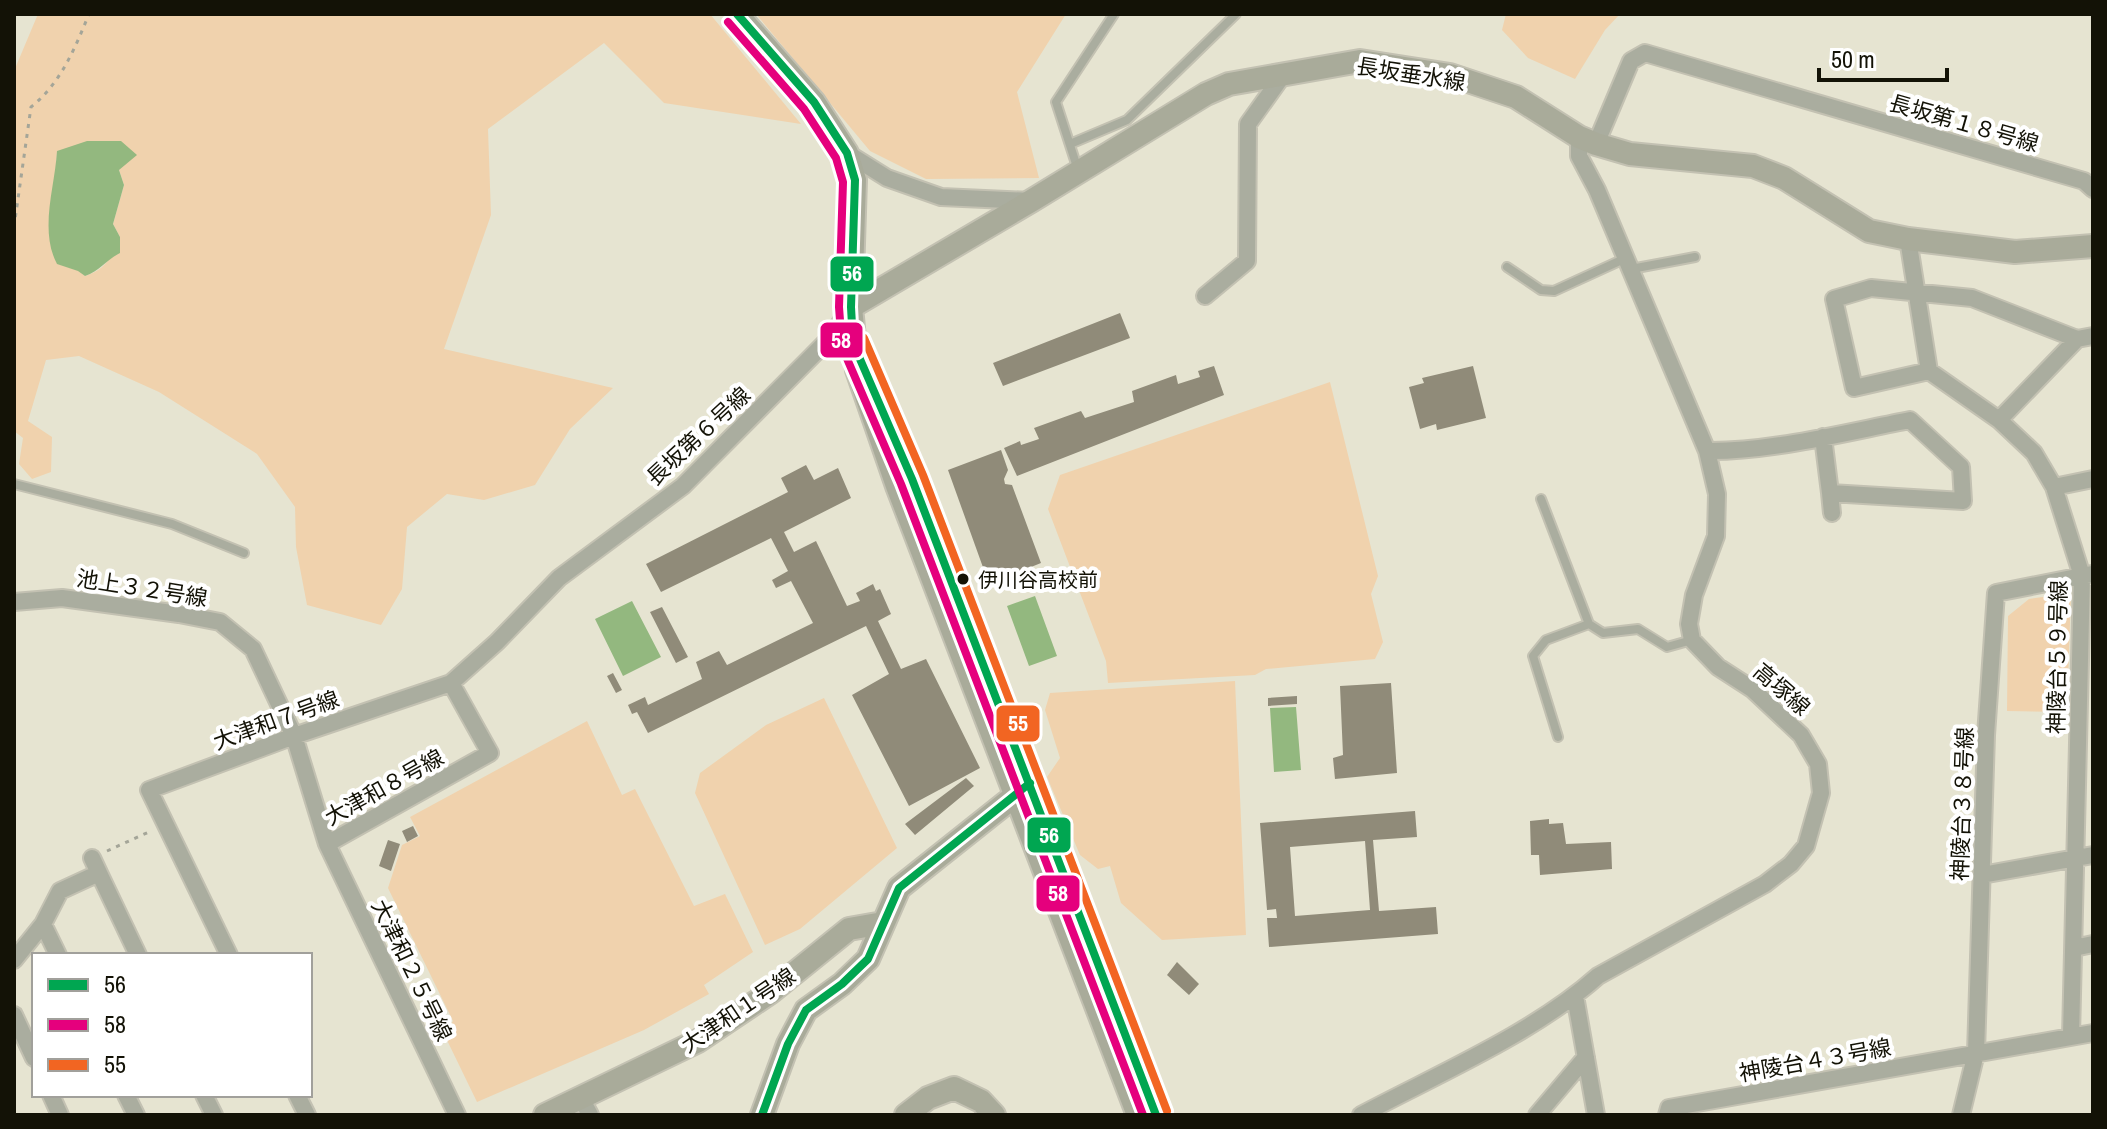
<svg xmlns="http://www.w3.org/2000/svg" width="2107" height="1129" font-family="'Archivo Narrow','Noto Sans JP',sans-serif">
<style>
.green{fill:#f0d2ad;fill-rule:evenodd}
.water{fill:#93b87f}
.building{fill:#908b79;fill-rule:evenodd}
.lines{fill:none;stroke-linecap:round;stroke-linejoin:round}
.lane-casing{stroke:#c3c1b2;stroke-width:12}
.street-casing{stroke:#c3c1b2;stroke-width:20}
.secondary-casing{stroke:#c3c1b2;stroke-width:26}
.path{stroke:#a4a598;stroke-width:3;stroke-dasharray:4 6;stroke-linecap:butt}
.lane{stroke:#aaad9f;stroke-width:8}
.street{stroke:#aaad9f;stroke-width:16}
.secondary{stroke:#a9ab9a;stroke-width:22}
.bus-1-casing{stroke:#fff;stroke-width:14}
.bus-2-casing{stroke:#fff;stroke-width:14}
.bus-3-casing{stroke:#fff;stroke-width:14}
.bus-1{stroke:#00a651;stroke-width:8}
.bus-2{stroke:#e5007d;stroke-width:8}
.bus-3{stroke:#f26522;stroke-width:8}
.bus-dot{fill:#131206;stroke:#fff;stroke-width:3}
.labels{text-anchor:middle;stroke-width:8;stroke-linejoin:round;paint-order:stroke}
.bus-label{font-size:20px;fill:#131206;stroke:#fff;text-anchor:start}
.street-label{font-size:22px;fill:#131206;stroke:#fff}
.line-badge{stroke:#fff;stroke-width:3}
.badge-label{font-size:22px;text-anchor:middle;font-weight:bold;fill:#fff}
</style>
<rect width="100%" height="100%" fill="#e6e4d1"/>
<path class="green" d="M38 14H505L506 16 710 14 801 124 664 103 604 43 488 129 491 215 444 349 613 388 570 429 535 485 484 500 447 494 407 527 402 589 381 625 307 605 296 547 295 507 257 454 159 392 79 356 46 360 28 421 52 437 51 472 32 479 19 464 23 438 14 431V71ZM57 151 123 165 119 170 124 185 113 224 120 237C112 257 105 270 85 276L79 271 56 170Z
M756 14H1066L1017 92 1039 178 926 179 870 151Z
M1506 14H1620L1605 30 1575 79 1528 58 1502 30Z
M1330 382 1378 576 1371 594 1383 642 1375 659 1266 669 1255 675 1108 683 1106 661 1048 509 1060 475Z
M2071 593 2067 712 2007 711 2008 616 2029 599Z
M1235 681 1246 935 1162 940 1121 903 1110 866 1098 869 1080 855 1047 777 1060 758 1045 710 1050 693Z
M824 698 897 848 800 929 765 945 695 793 700 773 766 725Z
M587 721 622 795 635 789 694 906 725 894 753 952 704 985 709 994 644 1030 477 1102 444 1034 453 1021 388 888 402 845 420 836 410 817Z"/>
<path class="water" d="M87 141H121L137 155 119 170 124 185 113 224 120 237V253C106 260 100 271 85 276L78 271 57 264C39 230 55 187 57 151Z
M1035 596 1057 656 1029 666 1007 606Z
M632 601 661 657 623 676 595 619Z
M1296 707 1301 770 1274 772 1270 708Z"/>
<path class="building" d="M1120 313 1130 338 1003 386 993 363Z
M1214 366 1224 395 1017 476 1004 448 1020 441 1021 445 1039 439 1034 428 1081 411 1085 418 1134 402 1132 391 1176 375 1178 384 1200 377 1198 371Z
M1473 366 1486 418 1437 430 1436 424 1420 429 1409 387 1424 383 1422 378Z
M1001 450 1008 470 1004 479 1005 484 1012 485 1041 563 989 584 948 470Z
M806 465 814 480 838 468 851 498 784 532 794 552 816 541 847 606 860 601 856 593 873 584 876 591 880 589 891 614 878 621 901 669 926 659 980 768 909 806 852 695 889 674 866 626 648 733 637 712 632 714 628 705 645 697 648 705 702 679 696 662 719 651 727 665 813 623 791 581 776 588 772 580 788 571 771 538 661 592 646 564 788 492 781 478Z
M662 607 688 657 676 663 650 612Z
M613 673 622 690 616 693 607 676Z
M1391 683 1397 773 1335 779 1333 758 1343 755 1340 686Z
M1297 696V704L1268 706V698Z
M966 778 974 786 915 835 905 824Z
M1415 811 1417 837 1373 840 1379 911 1436 907 1438 934 1269 947 1267 918H1277L1276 909 1267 910 1260 823ZM1365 841 1370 910 1295 916 1290 847Z
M1549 819V824L1563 823 1566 844 1611 842 1612 869 1540 875 1539 855H1531L1530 821Z
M413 826 418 836 407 842 402 831Z
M388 840 400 844 391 871 379 866Z
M1177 962 1199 984 1189 995 1167 975Z"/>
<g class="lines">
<defs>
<path id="lane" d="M1070 144 1127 120 1236 14
M1078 170 1056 102 1114 14
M1507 267 1541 290 1554 291 1626 258
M1631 269 1695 257
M14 484 172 524 244 553
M1541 499 1589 624
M1558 737 1533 656 1546 640 1589 624 1603 633 1638 629 1667 647 1692 640"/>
<path id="street" d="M1596 144 1631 61 1645 53 2084 181 2093 189
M847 153 887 178 941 197 1031 201
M1908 239 1929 371 1999 420 2034 453 2054 487 2082 576 2071 1036
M1205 296 1247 261 1248 124 1283 75
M1929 371 1854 388 1834 299 1871 288 1972 298 2077 339 2093 336
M1999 420 2077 339
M1707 451C1770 452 1848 432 1910 420L1961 467 1963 501 1830 493 1823 437
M2054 487 2093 479
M1830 493 1832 513
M14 602 62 598 179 614 220 622 253 649 294 736 327 844 490 753 451 683
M327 844 457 1115
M92 858 99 873
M1982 875 2093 855
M43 924 58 955
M2074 948 2093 944
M229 955 149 790 294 736 451 683 497 642 559 578 683 486 830 338 851 307
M14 960 43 924 60 891 99 873 138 955
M1575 996 1596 1115
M14 1015 34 1058
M51 1095 60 1115
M126 1095 136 1115
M204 1095 214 1115
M297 1095 307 1115
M581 1098 590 1115
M1361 1115C1438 1074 1534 1033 1598 976L1765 884 1791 864 1806 846 1821 793 1818 764 1801 735 1752 689 1718 667 1692 640 1689 624 1694 595 1716 536 1717 494 1707 451 1597 190 1579 156V137
M1537 1115 1586 1057
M1667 1115 1669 1108 2093 1033
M1961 1115 1976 1053 1986 735 1996 593 2092 574"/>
<path id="secondary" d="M737 14 814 102 847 153 855 180 851 307 857 370 897 486 1138 1115
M851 307 1031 201 1206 94 1229 84 1360 61 1450 75 1516 97 1579 137 1596 144 1630 154 1753 166 1784 178 1869 231 1908 239 2015 252 2093 246
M893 436 1030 783 1156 1115
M545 1115 698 1041 771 992 849 929 883 923
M762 1115 788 1044 806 1010 842 984 868 959 899 888 1026 787
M906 1115 928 1098 954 1088 981 1101 994 1115"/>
</defs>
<use href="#lane" class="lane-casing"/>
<use href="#street" class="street-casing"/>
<use href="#secondary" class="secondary-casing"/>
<path class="path" d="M14 227 31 107C61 83 75 48 89 14
M107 851 151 831"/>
<use href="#lane" class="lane"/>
<use href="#street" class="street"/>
<use href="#secondary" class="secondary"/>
<defs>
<path id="bus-1" d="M737 14 814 102 847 153 855 180 851 307 853 343 912 479 1156 1115
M762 1115 788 1044 806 1010 842 984 868 959 899 888 1030 783"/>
<path id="bus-2" d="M728 22 804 109 836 158 843 182 839 307 842 347 901 484 1143 1115"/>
<path id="bus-3" d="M864 338 923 475 1167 1111"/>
</defs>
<use href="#bus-1" class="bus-1-casing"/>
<use href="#bus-2" class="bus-2-casing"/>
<use href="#bus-3" class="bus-3-casing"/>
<use href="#bus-1" class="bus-1"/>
<use href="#bus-2" class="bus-2"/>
<use href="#bus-3" class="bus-3"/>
</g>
<circle class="bus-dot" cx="963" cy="579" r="7"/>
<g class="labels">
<g class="bus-label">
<text x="978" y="587">伊川谷高校前</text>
</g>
<g class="street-label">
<text transform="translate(1411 74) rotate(9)" y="8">長坂垂水線</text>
<text transform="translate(1964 123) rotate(16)" y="8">長坂第１８号線</text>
<text transform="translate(698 436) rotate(-43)" y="8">長坂第６号線</text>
<text transform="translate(142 588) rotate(9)" y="8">池上３２号線</text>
<text transform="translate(2057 657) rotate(-89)" y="8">神陵台５９号線</text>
<text transform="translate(1782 689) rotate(41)" y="8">高塚線</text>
<text transform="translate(276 720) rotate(-20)" y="8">大津和７号線</text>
<text transform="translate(384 787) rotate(-29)" y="8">大津和８号線</text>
<text transform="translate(1962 804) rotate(-88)" y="8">神陵台３８号線</text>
<text transform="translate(412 970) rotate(64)" y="8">大津和２５号線</text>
<text transform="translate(738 1010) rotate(-34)" y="8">大津和１号線</text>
<text transform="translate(1815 1060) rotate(-10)" y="8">神陵台４３号線</text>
</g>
</g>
<g class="line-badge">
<rect x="829" y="255" width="46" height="38" rx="8" fill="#00a651"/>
<rect x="819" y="321" width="45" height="38" rx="8" fill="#e5007d"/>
<rect x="995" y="704" width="46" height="39" rx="8" fill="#f26522"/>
<rect x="1026" y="816" width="46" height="38" rx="8" fill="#00a651"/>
<rect x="1035" y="874" width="46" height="39" rx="8" fill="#e5007d"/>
</g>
<g class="badge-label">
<text x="852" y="281">56</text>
<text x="841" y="348">58</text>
<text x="1018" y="731">55</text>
<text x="1049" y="843">56</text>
<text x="1058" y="901">58</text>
</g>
<rect width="2107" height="1129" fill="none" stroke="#131206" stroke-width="32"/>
<rect x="32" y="953" width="280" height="144" fill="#ffffff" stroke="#a1a09b" stroke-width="2"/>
<rect x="48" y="979" width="40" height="12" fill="#00a651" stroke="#a1a09b" stroke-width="2"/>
<text x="104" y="993" font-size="24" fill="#131206">56</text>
<rect x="48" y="1019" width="40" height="12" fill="#e5007d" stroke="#a1a09b" stroke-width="2"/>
<text x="104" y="1033" font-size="24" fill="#131206">58</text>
<rect x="48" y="1059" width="40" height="12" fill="#f26522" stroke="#a1a09b" stroke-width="2"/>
<text x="104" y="1073" font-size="24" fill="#131206">55</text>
<path d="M1819 68v12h128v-12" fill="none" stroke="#131206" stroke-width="4"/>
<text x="1831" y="68" font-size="24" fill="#131206" stroke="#ffffff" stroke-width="6" paint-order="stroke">50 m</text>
</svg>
